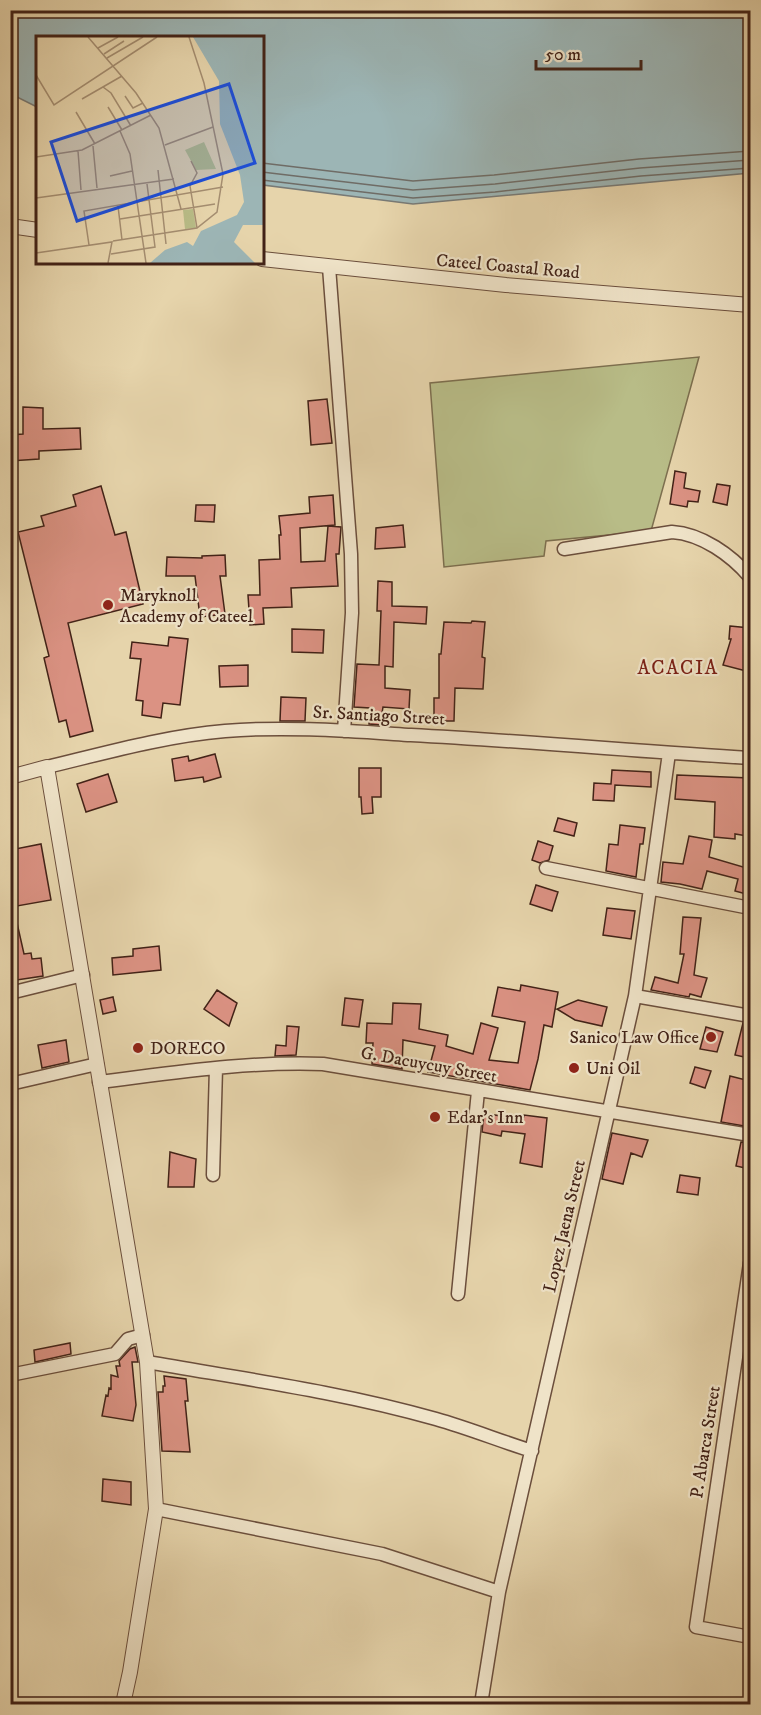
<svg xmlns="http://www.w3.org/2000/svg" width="761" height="1715" font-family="'IM FELL DW Pica',serif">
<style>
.green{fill:#b8bc87;stroke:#7d6f4f;stroke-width:1.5}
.water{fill:#9cb5b5;stroke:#787a76;stroke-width:1.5}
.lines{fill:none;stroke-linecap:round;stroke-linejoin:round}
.shore{stroke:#6f6c66;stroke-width:1.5}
.building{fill:#db9283;stroke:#422217;stroke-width:1.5}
.minor-casing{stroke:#6b4e3c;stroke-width:15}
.tertiary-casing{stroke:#6b4e3c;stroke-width:16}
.minor{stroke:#efe3c8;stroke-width:12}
.tertiary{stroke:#efe3c8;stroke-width:14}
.poi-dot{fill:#8f2418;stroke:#efe3c8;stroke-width:2}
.labels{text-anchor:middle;stroke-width:4.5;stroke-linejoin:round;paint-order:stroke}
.street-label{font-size:18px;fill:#422217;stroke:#efe3c8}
.poi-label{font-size:18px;fill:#422217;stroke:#efe3c8;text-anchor:start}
.neighbourhood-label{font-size:20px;letter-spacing:1.5px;fill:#7a1f14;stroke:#efe3c8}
.inset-road{fill:none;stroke:#a48d70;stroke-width:1.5}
.view{fill:#1d4ed8;fill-opacity:0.15;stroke:#1d4ed8;stroke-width:3}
.inset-edge{fill:none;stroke:#422217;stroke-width:3}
</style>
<rect width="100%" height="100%" fill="#e6d4ab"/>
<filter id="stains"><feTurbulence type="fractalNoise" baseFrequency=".00333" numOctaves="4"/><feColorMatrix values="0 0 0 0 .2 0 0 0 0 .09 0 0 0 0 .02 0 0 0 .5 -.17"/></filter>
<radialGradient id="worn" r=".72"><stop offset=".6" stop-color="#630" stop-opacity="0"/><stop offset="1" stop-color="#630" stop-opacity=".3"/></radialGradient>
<path class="green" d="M699 357 651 531 546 541 544 556 444 567 430 383Z"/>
<path class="water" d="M11 10 750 11V173L413 204 263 185 262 38H38L37 107 11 94Z"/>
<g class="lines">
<path class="shore" d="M262 163 413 181 494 175 639 159 750 151
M262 172 413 190 495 184 640 168 750 160
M262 180 413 198 495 192 641 176 750 168"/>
</g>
<path class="building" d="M327 399 332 443 311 445 308 401Z
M23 407 43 408V429L80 428 81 449 39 451V459L10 461V435L23 434Z
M675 471 686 473 684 488 700 491 698 502 688 501 687 507 670 504Z
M717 484 730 486 727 505 713 502Z
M101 486 115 535 126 532 143 604 68 623 93 731 70 737 66 720 59 722 44 658 49 656 18 532 44 526 41 516 76 506 73 495Z
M333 495 335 525 300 528 301 562 325 561 328 526 341 527 339 554H336L338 586 291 588 292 607 263 608 264 624 250 625 248 595H260L259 560 280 559 279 535H281L279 516 310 513 309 497Z
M196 505H215L214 522 195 521Z
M403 525 405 547 375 549 376 528Z
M225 555 226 576H220L225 614 200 617 195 576H166L167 557 202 558V556Z
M378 581 392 582V606L427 607 426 624 394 622 393 667 385 666V688L410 690 409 709 383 707 380 725 369 724 370 708 354 707 357 664 379 665 381 611H377Z
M472 621 485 622 482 657 485 658 483 689 455 688 454 721H434V698H439V654H441L444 622 471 623Z
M730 626 750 628V672L723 665 731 639H729Z
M292 629 324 630 323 653 292 652Z
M169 637 188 639 180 705 163 703 161 718 142 715 143 701 136 700 141 659 130 658 132 642 168 646Z
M248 665V686L220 687 219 666Z
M281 697 306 698 305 721H280Z
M215 754 221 777 204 782 203 777 175 781 172 759 188 756 189 761Z
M359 768H381V797H372L373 813 362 814 361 797H359Z
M612 770 651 772V787L615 785 614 801 593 800 594 783 611 784Z
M108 774 117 802 86 812 77 784Z
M677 775 750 778V804L747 836 735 834V839L714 837 715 802 675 799Z
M558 818 577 823 574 836 554 831Z
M620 825 645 828 643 844H640L636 877 606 871 609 844 618 845Z
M689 836 712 840 709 857 750 869V895L735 891 738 879 707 871 702 889 680 884 661 882 663 862 683 864Z
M538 841 553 846 549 860 540 863 532 860Z
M41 844 51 900 17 906 10 869V850Z
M536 885 558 892 552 911 530 904Z
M607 908 635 911 631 939 603 935Z
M15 914 24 954 31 953 32 959 41 958 43 976 10 981V915Z
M683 917 701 918 694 975 707 978 701 997 690 994 689 997 651 990 655 977 678 983 684 954H680Z
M159 946 161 970 113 975 112 958 133 956V949Z
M521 985 558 992 552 1027 544 1025 538 1059 530 1090 428 1072 435 1046 403 1040 402 1069 372 1064 373 1043H366L367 1023 392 1024 393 1003 421 1004 419 1029 448 1035 446 1046 473 1054 481 1023 498 1028 489 1060 518 1063 525 1022 492 1016 498 987 520 991Z
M217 990 237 1003 229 1026 204 1009Z
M113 997 116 1011 103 1014 100 1000Z
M345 998 363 1000 359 1027 342 1025Z
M578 1000 607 1007 602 1026 575 1020 557 1009Z
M743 1023 750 1024 749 1058 735 1055Z
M287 1026 299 1027 296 1055 275 1056 276 1045 286 1046Z
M706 1027 723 1032 717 1052 700 1049Z
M66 1040 69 1062 42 1068 38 1045Z
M695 1067 711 1071 705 1088 690 1083Z
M730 1076 750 1081V1127L721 1122Z
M484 1113 523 1120 524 1115 547 1118 542 1167 520 1163 525 1134 502 1131 501 1136 482 1132Z
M612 1133 648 1140 642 1157 631 1153 623 1184 602 1179Z
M741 1142 750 1143V1169L736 1166Z
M170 1152 196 1159 194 1187H168Z
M680 1175 700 1178 698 1195 677 1192Z
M70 1343 71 1354 35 1362 34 1350Z
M135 1347 138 1362H132L136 1405 133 1421 102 1416 106 1395 108 1396 109 1388 111 1389V1375L118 1377 116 1366H120L119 1361 130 1349Z
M164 1376 186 1379 188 1401H185L190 1452 162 1451 158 1392H163V1386H165Z
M103 1479 131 1482V1505L102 1501Z"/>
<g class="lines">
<defs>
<path id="minor" d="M329 267 351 554 352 613 344 731
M564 549 672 532C702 534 731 555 750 577
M47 767C105 753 165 736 225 731 287 726 349 731 411 735 524 741 637 751 750 758
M546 868 750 908
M10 993 83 975
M635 996 750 1016
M99 1082C173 1073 248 1061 323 1064L750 1135
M10 1084 97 1064
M213 1175 216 1068
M750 1263 696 1627 750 1637
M458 1294 478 1091
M147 1362C244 1379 342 1392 436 1419 468 1428 500 1441 532 1451
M10 1375 115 1354 128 1339 143 1335
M156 1509 382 1554 499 1592
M481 1704 499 1592 635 996 669 753"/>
<path id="tertiary" d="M10 226 38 230
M262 259 506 285 750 305
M10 777 47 767 147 1362 156 1509 130 1672 123 1704"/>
</defs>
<use href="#minor" class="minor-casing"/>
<use href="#tertiary" class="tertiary-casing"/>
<use href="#minor" class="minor"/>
<use href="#tertiary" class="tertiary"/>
</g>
<g class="poi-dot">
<circle cx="108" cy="605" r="6"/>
<circle cx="711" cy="1037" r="6"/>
<circle cx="138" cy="1048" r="6"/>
<circle cx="574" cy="1068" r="6"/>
<circle cx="435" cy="1117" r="6"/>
</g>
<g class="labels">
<g class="street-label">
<text transform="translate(508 266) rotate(5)" y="6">Cateel Coastal Road</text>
<text transform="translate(379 715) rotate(3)" y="6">Sr. Santiago Street</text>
<text transform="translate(429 1064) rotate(10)" y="6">G. Dacuycuy Street</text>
<text transform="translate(564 1226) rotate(-77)" y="6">Lopez Jaena Street</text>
<text transform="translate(705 1442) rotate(-81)" y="6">P. Abarca Street</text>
</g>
<g class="poi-label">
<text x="120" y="601">Maryknoll<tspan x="120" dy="21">Academy of Cateel</tspan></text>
<text x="699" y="1043" text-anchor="end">Sanico Law Office</text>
<text x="150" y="1054">DORECO</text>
<text x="586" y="1074">Uni Oil</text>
<text x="447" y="1123">Edar's Inn</text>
</g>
<g class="neighbourhood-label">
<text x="678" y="674">ACACIA</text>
</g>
</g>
<g transform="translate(36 36)">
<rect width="228" height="228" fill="#e6d4ab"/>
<path d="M168 106 180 133 160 134 149 114ZM157 173 160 192 149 193 147 174Z" fill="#b8bc87"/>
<path d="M157 1H228V189H207L198 206 219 227H114L129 214 151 206 157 210 165 195 201 179 208 166 204 139 184 88 183 45Z" fill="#9cb5b5"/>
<path class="inset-road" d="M52 1 100 57 123 92 145 173M62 12 82 1M68 18 88 5M71 22 107 1M0 39 18 69 121 1M67 51 75 57 95 90M89 60 97 72 107 67M46 63 86 40M72 71 86 94M40 76 59 108M84 95 94 118 110 227M129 109 177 91M57 110 61 152M42 115 45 154M0 121 46 114 115 79M155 125 161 137 154 150 161 192M122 134 130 208M74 140 96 135M0 162 138 143M82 170 86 204M84 183 179 168M77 205 161 192 181 176 187 138 168 47 153 1M53 209 48 175 187 151M0 217 76 206 72 227M75 218 119 211 111 148"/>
<path class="view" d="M193 48 219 127 41 185 15 106Z"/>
<rect width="228" height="228" class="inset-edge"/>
</g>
<rect width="761" height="1715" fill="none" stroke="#e6d4ab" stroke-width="36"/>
<rect x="12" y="12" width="737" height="1691" fill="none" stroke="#422217" stroke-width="3"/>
<rect x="18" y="18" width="725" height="1679" fill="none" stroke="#422217" stroke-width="1.5"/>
<path d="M536 60v9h105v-9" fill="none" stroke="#422217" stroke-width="3"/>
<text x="545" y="60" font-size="18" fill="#422217" stroke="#efe3c8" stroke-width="4.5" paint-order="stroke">50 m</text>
<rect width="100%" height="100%" filter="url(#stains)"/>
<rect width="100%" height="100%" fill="url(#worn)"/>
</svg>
